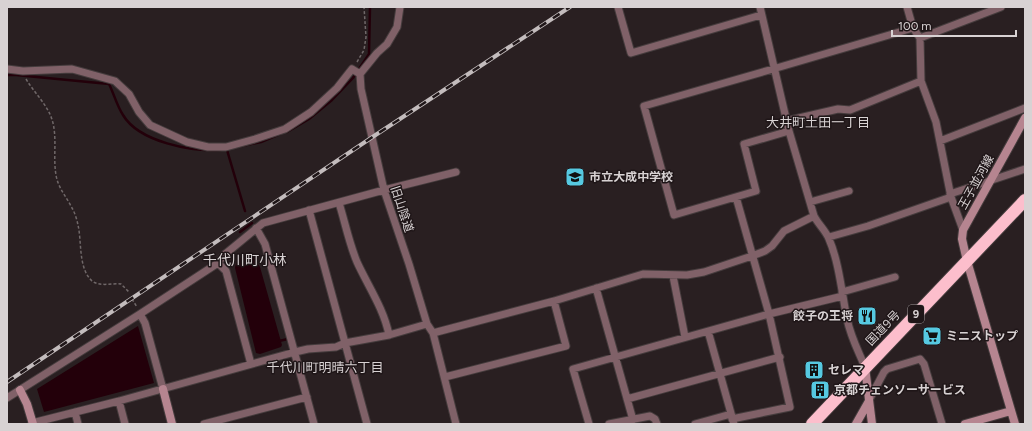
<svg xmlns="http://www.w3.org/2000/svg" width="1032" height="431" font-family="Figtree,'Noto Sans JP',sans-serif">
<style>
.water{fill:#23000a}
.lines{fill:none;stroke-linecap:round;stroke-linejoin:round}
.stream{stroke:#23000a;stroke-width:2.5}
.street-casing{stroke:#453c3d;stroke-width:9}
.secondary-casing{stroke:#453c3d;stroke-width:10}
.highway-casing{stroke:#453c3d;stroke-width:14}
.path{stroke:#706869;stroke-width:1.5;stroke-dasharray:3 2;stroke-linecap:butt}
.street{stroke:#806168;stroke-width:7}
.secondary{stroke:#b68590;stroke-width:8}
.highway{stroke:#fcbecc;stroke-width:12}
.rail-casing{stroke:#c3bcbd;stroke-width:4}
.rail{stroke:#1f1618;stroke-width:2.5;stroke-dasharray:8;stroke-linecap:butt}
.labels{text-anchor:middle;stroke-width:3;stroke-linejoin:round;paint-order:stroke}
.shield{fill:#1f1618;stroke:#a09a9b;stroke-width:1}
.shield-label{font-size:11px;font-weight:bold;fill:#d8d2d3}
.poi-label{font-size:12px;font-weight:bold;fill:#d8d2d3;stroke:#1f1618;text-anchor:start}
.street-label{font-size:12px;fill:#d8d2d3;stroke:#1f1618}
.neighbourhood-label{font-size:13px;fill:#d8d2d3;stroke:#1f1618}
.quarter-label{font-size:14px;fill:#d8d2d3;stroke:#1f1618}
</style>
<rect width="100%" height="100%" fill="#291f21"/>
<path class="water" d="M250 252 260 267 282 345 281 347 260 354 256 353 235 268C236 259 243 257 250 252Z
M138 326 154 383 44 412 37 389Z"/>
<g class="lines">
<path class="stream" d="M7 75H16L109 84C114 94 117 106 123 115 139 142 192 152 221 150
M287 132 309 119 332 100 353 78 369 54 370 7
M237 147 261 142 280 134
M227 150 245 211
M240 232 252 223
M279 341 288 339"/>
<defs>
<path id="street" d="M400 7 397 27 387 44 377 53 360 74 361 89 384 190 409 264 427 324 433 333 456 424
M618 7 631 53 761 15
M760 7 789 131 814 216C818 224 826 231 829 239 839 262 842 294 847 319 851 338 858 350 865 367
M907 7 913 28 920 38 921 81 936 122 951 197 963 230
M920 38 1001 7
M7 69 23 71 72 69 115 81 129 94 139 112 150 125 187 142 208 147H226L255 139 285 129 311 112 337 88 352 69 360 74
M786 121 838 109 850 110 921 81
M789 131 744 144 756 191 674 215 644 106 773 69 913 28
M940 141 1025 108
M950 194 1025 169
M810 202 849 191
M339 203C345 222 349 243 357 262 368 286 384 309 389 335
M309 210 367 424
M256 228 265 244 314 424
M829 237 868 226 951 197
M218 263 226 271 251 364
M673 276 685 337
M596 288 633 420
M842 292 895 277
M140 314 145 323 163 389
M708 331 734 424
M433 333 554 301 643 274 687 275 704 272 752 256 765 251 772 246 784 231 814 216
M445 377 566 346 554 301
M7 398 140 314 218 263 224 255 263 223 384 190 456 172
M627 399 780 357
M869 400 884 372 887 369 920 359 924 364 942 424
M119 401 125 424
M75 412 78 424
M732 419 790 407 769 314 736 197
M32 423 119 401 295 352 308 349 336 347 345 343 389 335 427 324
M204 424 307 397
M589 424 573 369 769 314 843 296
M609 424 650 416 655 419 657 424
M695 424 731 414"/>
<path id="secondary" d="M865 367 872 424
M163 389 172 424
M20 390 27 404 33 424
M856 424 869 401
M965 424 1011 411
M1015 424 967 261 962 239 963 230 1025 118"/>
<path id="highway" d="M812 424 1025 200"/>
</defs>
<use href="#street" class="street-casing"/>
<use href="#secondary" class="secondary-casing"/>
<use href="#highway" class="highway-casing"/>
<path class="path" d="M357 62 364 50 366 37 364 7
M26 79C35 94 49 106 53 123 57 140 53 158 56 175 58 188 66 196 72 208 75 213 77 220 78 225 82 242 78 268 92 281 100 287 112 283 121 284L129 292
M132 299 137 307"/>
<use href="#street" class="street"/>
<use href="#secondary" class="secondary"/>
<use href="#highway" class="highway"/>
<defs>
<path id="rail" d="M7 382 371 138 570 7"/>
</defs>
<use href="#rail" class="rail-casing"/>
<use href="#rail" class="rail"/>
</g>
<defs>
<symbol id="school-square" viewBox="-11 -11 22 22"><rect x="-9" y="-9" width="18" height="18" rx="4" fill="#56c9e1" stroke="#1f1618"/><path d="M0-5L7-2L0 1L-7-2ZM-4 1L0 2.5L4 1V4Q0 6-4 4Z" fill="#111"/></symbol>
<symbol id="restaurant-square" viewBox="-11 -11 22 22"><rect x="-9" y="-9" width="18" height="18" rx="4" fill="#56c9e1" stroke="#1f1618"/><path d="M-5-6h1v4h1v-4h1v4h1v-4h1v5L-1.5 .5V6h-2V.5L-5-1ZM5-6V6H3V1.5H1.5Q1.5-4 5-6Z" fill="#111"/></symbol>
<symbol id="supermarket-square" viewBox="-11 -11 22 22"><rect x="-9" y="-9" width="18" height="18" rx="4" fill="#56c9e1" stroke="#1f1618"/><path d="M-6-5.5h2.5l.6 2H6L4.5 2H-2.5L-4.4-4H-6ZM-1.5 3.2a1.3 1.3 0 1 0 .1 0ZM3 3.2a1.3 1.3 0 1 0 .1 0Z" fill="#111"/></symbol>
<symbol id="building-square" viewBox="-11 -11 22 22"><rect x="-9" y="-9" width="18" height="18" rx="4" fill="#56c9e1" stroke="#1f1618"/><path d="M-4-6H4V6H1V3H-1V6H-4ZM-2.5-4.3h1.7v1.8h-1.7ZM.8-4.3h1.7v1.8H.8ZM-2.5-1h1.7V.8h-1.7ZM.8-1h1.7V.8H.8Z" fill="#111"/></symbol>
</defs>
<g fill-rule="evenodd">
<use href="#school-square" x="564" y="166" width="22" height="22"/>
<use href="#restaurant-square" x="856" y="305" width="22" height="22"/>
<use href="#supermarket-square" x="921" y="325" width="22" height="22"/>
<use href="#building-square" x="803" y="359" width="22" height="22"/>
<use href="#building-square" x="809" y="379" width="22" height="22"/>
</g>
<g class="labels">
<rect class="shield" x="908" y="305" width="16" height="18" rx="3"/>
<g class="shield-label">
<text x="916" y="318">9</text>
</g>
<g class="poi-label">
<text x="589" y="181">市立大成中学校</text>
<text x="853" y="320" text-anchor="end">餃子の王将</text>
<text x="946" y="340">ミニストップ</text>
<text x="828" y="374">セレマ</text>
<text x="834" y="394">京都チェンソーサービス</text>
</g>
<g class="street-label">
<text transform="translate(976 182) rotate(-61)" y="4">王子並河線</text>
<text transform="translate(402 209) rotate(72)" y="4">旧山陰道</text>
<text transform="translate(883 328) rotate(-46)" y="4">国道9号</text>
</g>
<g class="neighbourhood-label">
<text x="818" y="127">大井町土田一丁目</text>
<text x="325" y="372">千代川町明晴六丁目</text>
</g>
<g class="quarter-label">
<text x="245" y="265">千代川町小林</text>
</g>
</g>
<rect width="1032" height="431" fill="none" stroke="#d8d2d3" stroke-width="16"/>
<path d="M892 30v6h124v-6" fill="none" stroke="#d8d2d3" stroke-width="2"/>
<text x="898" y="30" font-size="12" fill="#d8d2d3" stroke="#1f1618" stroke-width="3" paint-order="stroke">100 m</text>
</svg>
